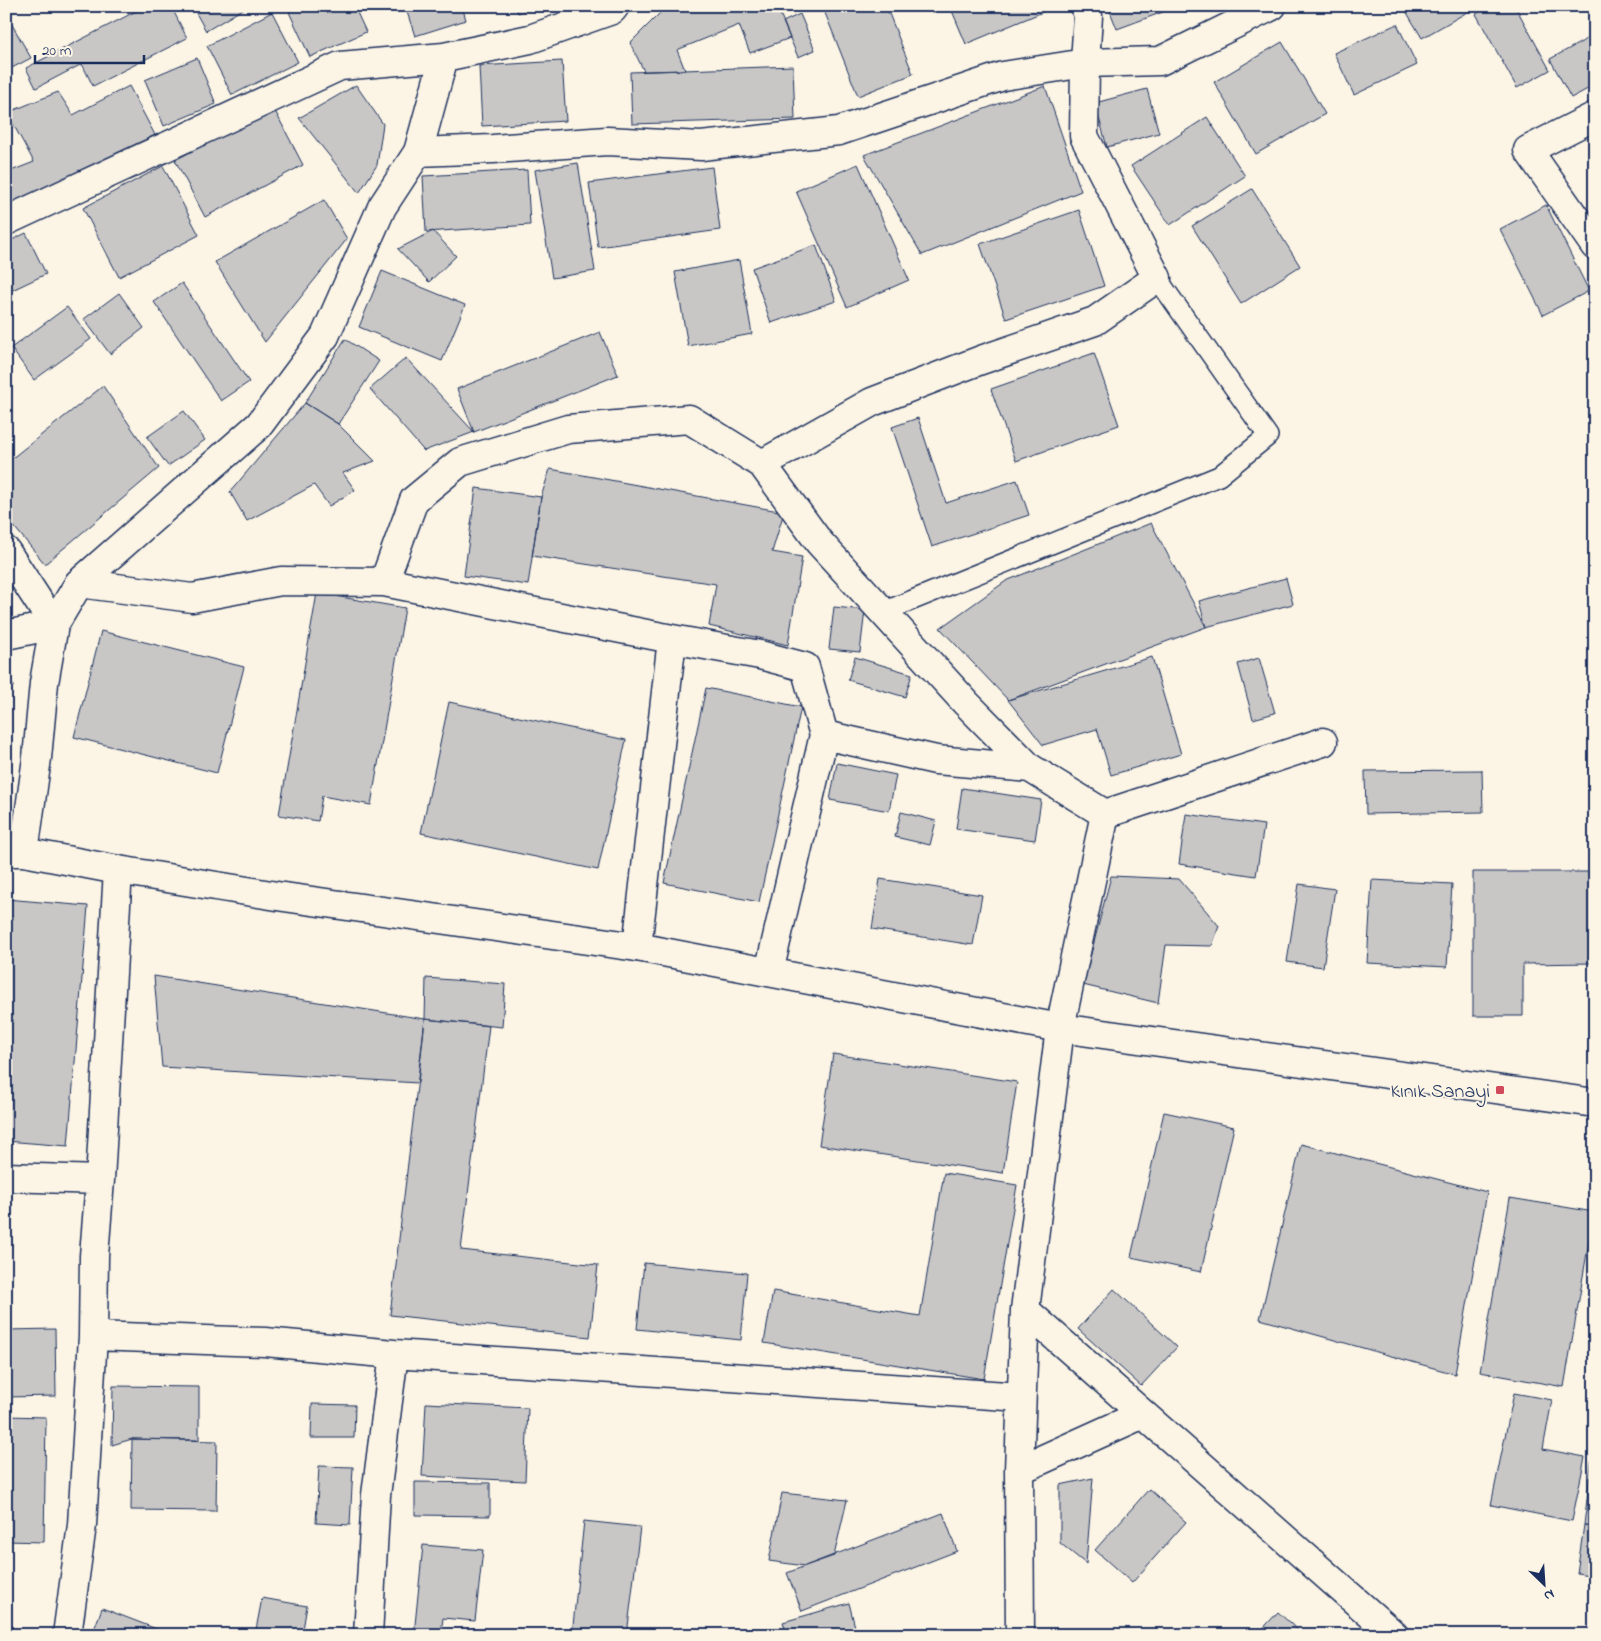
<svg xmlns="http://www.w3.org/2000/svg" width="1601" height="1641" font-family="'Indie Flower',sans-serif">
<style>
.building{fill:#c8c7c6;stroke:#1b2f5e}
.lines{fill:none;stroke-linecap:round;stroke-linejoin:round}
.service-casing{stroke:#1b2f5e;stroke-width:22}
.minor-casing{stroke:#1b2f5e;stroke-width:31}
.tertiary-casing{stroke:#1b2f5e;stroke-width:31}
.secondary-casing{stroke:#1b2f5e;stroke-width:31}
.service{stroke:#fcf5e5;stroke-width:19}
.minor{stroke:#fcf5e5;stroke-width:28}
.tertiary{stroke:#fcf5e5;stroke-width:28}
.secondary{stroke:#fcf5e5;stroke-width:28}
.poi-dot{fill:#d1495b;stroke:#fcf5e5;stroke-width:2}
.labels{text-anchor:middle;stroke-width:4;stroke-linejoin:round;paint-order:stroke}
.poi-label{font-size:20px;fill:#1b2f5e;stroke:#fcf5e5;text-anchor:end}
</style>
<rect width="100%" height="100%" fill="#fcf5e5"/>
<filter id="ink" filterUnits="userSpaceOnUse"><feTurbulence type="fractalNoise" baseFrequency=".02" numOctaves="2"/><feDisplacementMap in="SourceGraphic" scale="10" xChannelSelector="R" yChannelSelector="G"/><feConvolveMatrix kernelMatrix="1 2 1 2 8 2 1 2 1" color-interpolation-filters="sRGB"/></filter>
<g filter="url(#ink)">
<path class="building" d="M146 6H171L187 38 93 86 82 64 36 88 26 68Z
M192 6H248L206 31Z
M301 6H354L366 32 310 57 289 12Z
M405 6H462L466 20 415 36Z
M515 6H538L518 13Z
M667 6H777L790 38 750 53 739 25 677 50 685 70 644 71 630 43Z
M842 6H886L913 74 858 96 825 13Z
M950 6H1057L966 44Z
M1108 6H1179L1117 29Z
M1403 6H1478L1422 38Z
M1490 6H1515L1550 70 1517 88 1476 14Z
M272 12 298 62 232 95 207 46Z
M6 14 31 58 6 71Z
M800 14 815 50 798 57 783 22Z
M1397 24 1417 65 1354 95 1334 53Z
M1589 38 1595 48V85L1571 98 1550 59Z
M1282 42 1325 114 1256 154 1214 82Z
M197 58 216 104 164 126 145 80Z
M562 61 566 121 482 126 479 66Z
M793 66 795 119 632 124 630 72Z
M356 85 383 124 377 165 359 193 299 118Z
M129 86 155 135 7 205 6 173 34 162 7 113 58 92 73 115Z
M1045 86 1081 191 922 255 864 155Z
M1147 89 1159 133 1107 147 1095 103Z
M274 109 303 165 205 217 175 160Z
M1207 117 1245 176 1170 225 1131 166Z
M578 163 595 271 552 278 535 170Z
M858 164 909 280 847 307 796 191Z
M163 166 199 235 119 277 83 208Z
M712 167 720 230 598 247 589 183Z
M527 170 530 225 426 232 423 176Z
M1252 189 1300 266 1241 304 1192 226Z
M324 200 347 239 265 342 215 262Z
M1546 205 1589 291 1543 315 1500 229Z
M1079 210 1104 286 1006 319 980 244Z
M433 231 456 256 429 282 398 249Z
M26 233 46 274 6 293V243Z
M816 245 836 301 771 323 752 268Z
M739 260 752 334 688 346 675 272Z
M382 271 465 305 442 361 359 327Z
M182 283 249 382 221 401 154 302Z
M119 293 144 328 110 354 84 319Z
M67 307 91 339 34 380 11 348Z
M600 332 618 375 474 432 457 389Z
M345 339 379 361 338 424 305 403Z
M1094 353 1119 425 1016 461 991 389Z
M406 358 474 432 424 451 370 389Z
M103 386 159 468 45 564 6 517V463Z
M305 403 338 424 375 461 343 473 355 490 329 506 314 485 247 521 230 492Z
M184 411 205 440 168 466 147 437Z
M918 418 946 503 1017 480 1029 515 932 547 892 427Z
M550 469 784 512 772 552 802 557 788 645 709 626 716 584 532 556 541 497Z
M476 488 541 497 528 585 464 576Z
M1151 523 1206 627 1008 700 940 628 1006 581Z
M1286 578 1293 604 1206 627 1199 601Z
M317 593 405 608 371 805 322 796 318 821 279 815Z
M834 607 865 610 860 652 829 649Z
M101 631 244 667 217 773 74 737Z
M855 657 912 674 905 697 848 680Z
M1152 657 1181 754 1111 775 1097 729 1043 745 1008 700Z
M1259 658 1275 713 1253 719 1238 664Z
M6 675 14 686 6 690Z
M706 688 801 707 759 902 664 883Z
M449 702 626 740 598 870 421 833Z
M837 763 896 775 889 811 830 800Z
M1482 770 1483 812 1366 814 1365 771Z
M962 788 1041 800 1035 840 956 829Z
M901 812 936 821 930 845 895 837Z
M1186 814 1264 825 1256 876 1179 864Z
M1595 847V1007L1594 872Z
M1473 872H1594V963L1523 964V1016H1473Z
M1111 876 1179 879 1219 926 1212 946 1166 945 1158 1003 1083 985Z
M880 879 982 895 973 945 872 929Z
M1372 880 1452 884 1447 967 1367 963Z
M1299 884 1335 889 1323 967 1287 962Z
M6 899 88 906 68 1146 6 1141Z
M154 976 425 1019 418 1083 162 1067Z
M426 978 505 984 502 1027 425 1019Z
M425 1019 489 1026 461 1250 598 1265 590 1337 390 1315Z
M833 1054 1017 1082 1003 1173 819 1145Z
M1164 1112 1234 1127 1201 1272 1131 1257Z
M1301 1144 1487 1192 1455 1374 1260 1319Z
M944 1173 1017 1185 984 1379 764 1343 773 1291 920 1316Z
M1510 1198 1594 1212 1564 1387 1480 1372Z
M644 1263 747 1273 741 1340 637 1329Z
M1114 1289 1177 1347 1141 1386 1078 1329Z
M55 1329 56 1396 6 1397V1330Z
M113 1386 199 1387V1440L132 1439 112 1445Z
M1514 1393 1552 1400 1543 1449 1585 1457 1572 1521 1491 1505Z
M426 1403 528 1408 525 1481 422 1476Z
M312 1404 355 1405 354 1438H311Z
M6 1416 46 1417 44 1542 6 1541Z
M1595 1429V1526L1584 1525Z
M132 1439 217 1441 216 1511 131 1510Z
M319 1466 353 1467 350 1525 316 1523Z
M1093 1478 1086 1564 1060 1543V1485Z
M415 1482 490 1483V1516L415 1515Z
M1149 1489 1186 1522 1132 1583 1095 1550Z
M782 1493 847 1500 834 1556 805 1566 769 1561Z
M943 1513 957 1551 802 1611 787 1573Z
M584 1521 640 1527 627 1635H572Z
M1584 1525 1595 1526V1576L1577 1573Z
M423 1545 483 1550 475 1621 443 1618 441 1635H414Z
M262 1598 307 1606 302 1635H255Z
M849 1603 857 1635H787L783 1622Z
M102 1608 172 1635H92Z
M1278 1612 1303 1635H1257Z"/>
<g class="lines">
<defs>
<path id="service" d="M883 612 1219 476 1268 436 1157 278"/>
<path id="minor" d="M1595 116 1528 150 1595 246
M418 152 444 57
M6 221 340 66 444 57 530 39 612 10 615 6
M762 464 872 402 981 360 1095 321 1157 278 1084 136 1085 63 1088 16 1085 6
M6 551 54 625 6 635
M384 582 414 500 460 462 568 429 689 419 762 464 819 542 966 703 1030 768 1105 814 1323 742
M79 583 192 598 281 581 384 582 672 639 637 947
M672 639 760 655 805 667 824 735 936 760 1030 768
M1105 814 1060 1028 1025 1310 1394 1635
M769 972 824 735
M6 1177 100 1180
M93 1336 265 1342 394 1354 376 1495 368 1635
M394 1354 1021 1397
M1019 1470 1143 1414
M67 1635 82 1525 93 1336 94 1256 100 1180 118 870
M1020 1635 1019 1470 1025 1310"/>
<path id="tertiary" d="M24 852 37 758 44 683 54 625 79 583 259 425 325 336 382 207 418 152 493 149 607 141 701 146 839 131 1003 76 1085 63 1160 61 1272 6"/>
<path id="secondary" d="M6 852H24L118 870 277 896 637 947 1060 1028 1595 1103"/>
</defs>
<use href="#service" class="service-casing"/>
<use href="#minor" class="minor-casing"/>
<use href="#tertiary" class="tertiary-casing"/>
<use href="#secondary" class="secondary-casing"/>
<use href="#service" class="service"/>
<use href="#minor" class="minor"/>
<use href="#tertiary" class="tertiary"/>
<use href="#secondary" class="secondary"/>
</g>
</g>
<rect class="poi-dot" x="1495" y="1085" width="10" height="10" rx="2.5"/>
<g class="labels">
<g class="poi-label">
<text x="1490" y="1097">Kınık Sanayi</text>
</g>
</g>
<rect width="1601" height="1641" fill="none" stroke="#fcf5e5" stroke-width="25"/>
<rect x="12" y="12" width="1576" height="1616" fill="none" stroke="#1b2f5e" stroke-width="2" filter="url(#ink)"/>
<g transform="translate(1544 1584) rotate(155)" stroke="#fcf5e5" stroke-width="4" paint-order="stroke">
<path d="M0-4L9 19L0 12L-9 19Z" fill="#1b2f5e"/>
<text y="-8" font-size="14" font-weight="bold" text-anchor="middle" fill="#1b2f5e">N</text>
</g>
<path d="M35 55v8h109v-8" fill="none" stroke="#1b2f5e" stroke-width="2.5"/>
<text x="42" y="55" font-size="15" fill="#1b2f5e" stroke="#fcf5e5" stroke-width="4" paint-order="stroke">20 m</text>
</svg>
